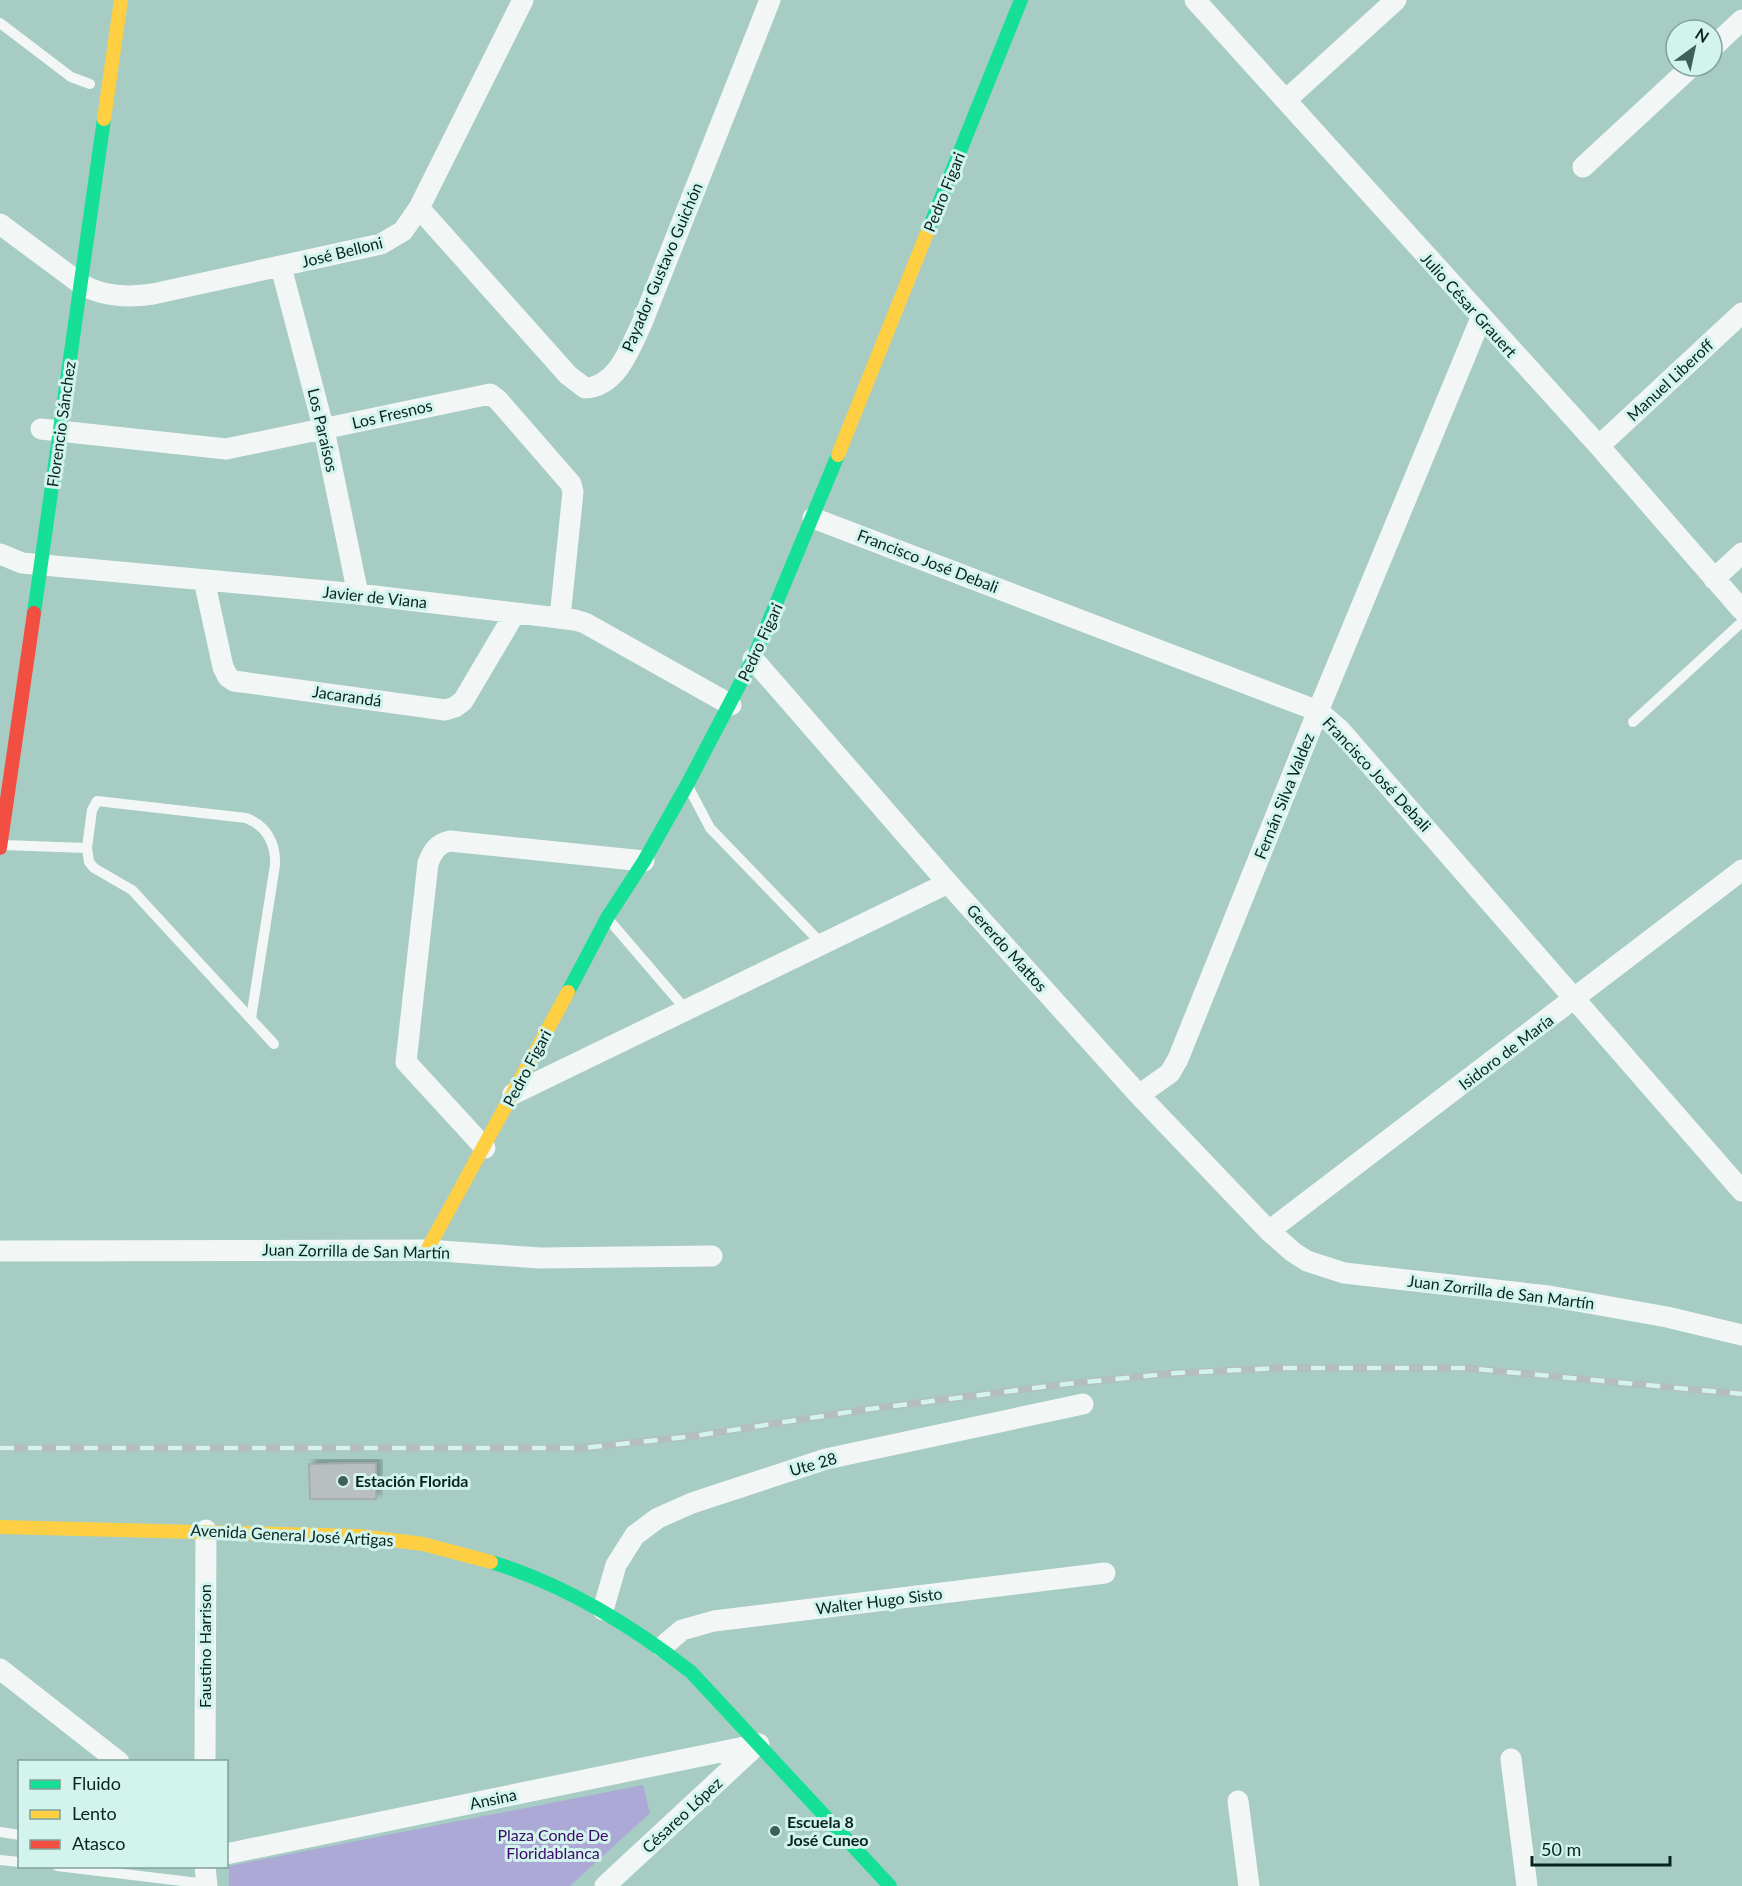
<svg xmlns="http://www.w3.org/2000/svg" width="1742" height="1886" font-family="Lato,sans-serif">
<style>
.green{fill:#aca9d6}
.building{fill:#b8bfbe;stroke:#a2a9a8;stroke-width:1.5;filter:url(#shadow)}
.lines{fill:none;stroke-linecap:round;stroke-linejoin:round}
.lane{stroke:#f2f7f6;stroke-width:10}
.street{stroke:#f2f7f6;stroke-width:21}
.fast{stroke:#16e098;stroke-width:14}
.slow{stroke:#ffcf43;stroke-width:14}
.jam{stroke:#f24e42;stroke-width:14}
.rail-casing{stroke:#b4bebc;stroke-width:7}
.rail{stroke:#d3f4ed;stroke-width:4.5;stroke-dasharray:14;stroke-linecap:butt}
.poi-dot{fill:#3f5f59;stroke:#d3f4ed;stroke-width:2}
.labels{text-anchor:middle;stroke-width:6;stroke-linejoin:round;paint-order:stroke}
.street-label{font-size:16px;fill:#072420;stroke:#d3f4ed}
.poi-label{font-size:16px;font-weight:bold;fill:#072420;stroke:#d3f4ed;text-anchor:start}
.park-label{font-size:16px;fill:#3d0869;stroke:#d3f4ed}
</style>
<defs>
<filter id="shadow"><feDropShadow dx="5.5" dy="-5.5" stdDeviation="3" flood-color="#0004"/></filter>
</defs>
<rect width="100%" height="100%" fill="#a6ccc4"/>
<path class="green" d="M643 1785 650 1813 570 1886H229V1866Z"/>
<path class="building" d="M376 1463V1499H310L309 1464Z"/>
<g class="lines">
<path class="lane" d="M0 23 71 77 90 84
M1633 722 1742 622
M690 790 710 828 823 945
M3 845 87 848
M609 920 687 1011
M251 1018 275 865C276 844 267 826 246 818L97 801 92 810 87 848 89 862 94 868 132 890 274 1044
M0 1832 20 1835
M0 1860 20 1862
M57 1866 207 1884"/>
<path class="street" d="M1195 0 1599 446 1742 610
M1712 48 1742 20
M1286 100 1396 0
M1583 167 1692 66
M419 208 568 375 585 388C617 387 630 348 642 323L770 0
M0 224 81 284C103 297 127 298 153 294L381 244 403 231 419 208 523 0
M281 267 324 430 358 594
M41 429 226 449 490 394 498 400 571 484 573 492 560 617
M1599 446 1742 313
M813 518 1318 711 1340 730 1742 1191
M0 554 22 563 358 594 575 620 585 623 731 705
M1714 579 1742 553
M204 580 223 667 228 677 234 681 445 710 455 707 463 701 515 613
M753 659 948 883 1139 1095 1269 1231 1293 1252 1307 1261 1344 1273 1549 1296 1667 1317 1742 1335
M513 1094 948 883
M1139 1095 1170 1073 1178 1059 1318 711 1481 318
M485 1148 406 1062 428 863C433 851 437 844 450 841L644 861
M1269 1231 1742 870
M0 1251 427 1250 540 1258 712 1256
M603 1610 616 1565 635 1535 658 1518 692 1503 826 1459 1083 1404
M662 1647 682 1630 714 1621 1105 1573
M0 1669 119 1762
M1511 1759 1527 1886
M205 1762 206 1530
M1238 1801 1249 1886
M226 1854 759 1744
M205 1866 207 1886
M605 1886 758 1744"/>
<path class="fast" d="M927 233 1021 0
M34 613 104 119
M568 992 607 918 644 861 687 785 753 659 838 455
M491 1562C564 1584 631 1625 691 1672L890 1886"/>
<path class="slow" d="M104 119 121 0
M838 455 927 233
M427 1250 568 992
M0 1527 360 1536 423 1544 491 1562"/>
<path class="jam" d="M0 848 34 613"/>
<defs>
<path id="rail" d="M0 1448H583L694 1436 862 1410 1066 1384 1176 1373 1281 1368H1465L1742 1394"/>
</defs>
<use href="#rail" class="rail-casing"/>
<use href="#rail" class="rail"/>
</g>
<g class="poi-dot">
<circle cx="343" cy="1481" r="6"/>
<circle cx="775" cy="1831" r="6"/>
</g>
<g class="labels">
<g class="street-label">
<text transform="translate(944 192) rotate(-68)" y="6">Pedro Figari</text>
<text transform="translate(342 252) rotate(-14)" y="6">José Belloni</text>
<text transform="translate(662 267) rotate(-67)" y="6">Payador Gustavo Guichón</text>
<text transform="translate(1469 305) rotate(48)" y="6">Julio César Grauert</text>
<text transform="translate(1670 380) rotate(-43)" y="6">Manuel Liberoff</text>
<text transform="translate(392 414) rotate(-13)" y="6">Los Fresnos</text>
<text transform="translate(61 424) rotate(-82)" y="6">Florencio Sánchez</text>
<text transform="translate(323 430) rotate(77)" y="6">Los Paraísos</text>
<text transform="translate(928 561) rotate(21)" y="6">Francisco José Debali</text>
<text transform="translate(375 597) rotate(6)" y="6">Javier de Viana</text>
<text transform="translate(760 642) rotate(-65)" y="6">Pedro Figari</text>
<text transform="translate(347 696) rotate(8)" y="6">Jacarandá</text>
<text transform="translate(1377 774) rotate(47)" y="6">Francisco José Debali</text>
<text transform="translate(1284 796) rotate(-68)" y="6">Fernán Silva Valdez</text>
<text transform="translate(1007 948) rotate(48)" y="6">Gererdo Mattos</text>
<text transform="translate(1506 1052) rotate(-37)" y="6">Isidoro de María</text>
<text transform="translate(527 1068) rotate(-62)" y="6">Pedro Figari</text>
<text transform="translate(356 1251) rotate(1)" y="6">Juan Zorrilla de San Martín</text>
<text transform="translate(1501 1292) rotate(7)" y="6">Juan Zorrilla de San Martín</text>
<text transform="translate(813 1464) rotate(-16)" y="6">Ute 28</text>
<text transform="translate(292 1535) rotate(3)" y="6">Avenida General José Artigas</text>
<text transform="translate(879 1601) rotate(-7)" y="6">Walter Hugo Sisto</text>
<text transform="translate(205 1646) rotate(-90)" y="6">Faustino Harrison</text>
<text transform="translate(493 1799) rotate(-12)" y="6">Ansina</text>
<text transform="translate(682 1815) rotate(-43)" y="6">Césareo López</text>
</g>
<g class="poi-label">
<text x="355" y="1487">Estación Florida</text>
<text x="787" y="1828">Escuela 8<tspan x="787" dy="18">José Cuneo</tspan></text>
</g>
<g class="park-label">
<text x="553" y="1841">Plaza Conde De<tspan x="553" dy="18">Floridablanca</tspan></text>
</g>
</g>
<rect x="18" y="1760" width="210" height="108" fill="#d3f4ed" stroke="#81a19b" stroke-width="1.5"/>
<rect x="30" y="1780" width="30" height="9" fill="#16e098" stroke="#81a19b" stroke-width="1.5"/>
<text x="72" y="1790" font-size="18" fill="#072420">Fluido</text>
<rect x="30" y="1810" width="30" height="9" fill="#ffcf43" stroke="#81a19b" stroke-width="1.5"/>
<text x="72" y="1820" font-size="18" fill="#072420">Lento</text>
<rect x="30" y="1840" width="30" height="9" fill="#f24e42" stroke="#81a19b" stroke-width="1.5"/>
<text x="72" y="1850" font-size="18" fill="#072420">Atasco</text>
<g transform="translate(1694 48) rotate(33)"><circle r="28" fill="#d3f4ed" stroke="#81a19b" stroke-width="1.5"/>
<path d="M0-4.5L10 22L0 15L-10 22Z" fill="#3f5f59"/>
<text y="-9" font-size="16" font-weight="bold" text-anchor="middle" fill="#072420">N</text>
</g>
<path d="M1532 1856v9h138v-9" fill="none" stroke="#072420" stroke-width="3"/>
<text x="1541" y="1856" font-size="18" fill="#072420" stroke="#d3f4ed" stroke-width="4.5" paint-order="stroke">50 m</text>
</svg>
